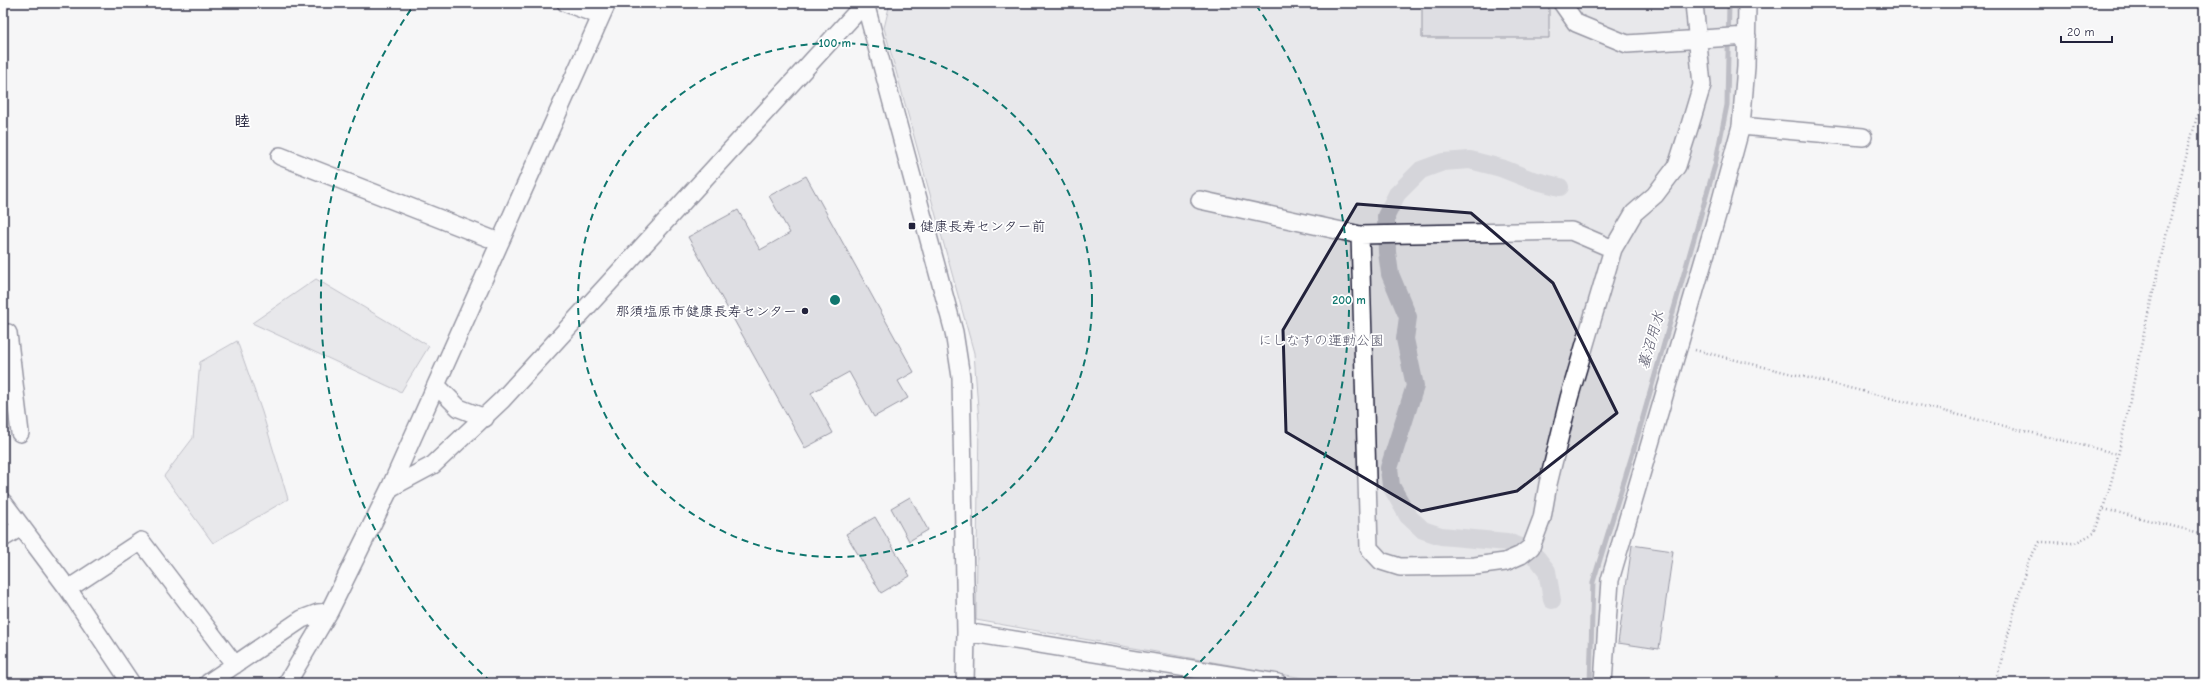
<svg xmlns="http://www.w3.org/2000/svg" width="2207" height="686" font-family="'Comic Neue','Klee One',sans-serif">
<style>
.green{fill:#d7d7db;stroke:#7c7c8b}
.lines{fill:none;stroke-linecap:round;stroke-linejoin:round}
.stream{stroke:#767685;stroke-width:5}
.canal{stroke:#aeaeb7;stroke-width:18}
.building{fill:#c2c2c9;stroke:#22223b}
.minor-casing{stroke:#22223b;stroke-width:20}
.path{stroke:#22223b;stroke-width:2.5;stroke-dasharray:1 3;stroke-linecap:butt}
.minor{stroke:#fff;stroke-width:17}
.marked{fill:none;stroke:#22223b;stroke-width:3;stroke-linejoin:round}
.ring{fill:none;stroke:#0f766e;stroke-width:2;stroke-dasharray:7 5}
.poi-dot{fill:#22223b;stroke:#fff;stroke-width:1.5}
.labels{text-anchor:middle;stroke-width:3.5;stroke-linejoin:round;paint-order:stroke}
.poi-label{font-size:14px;fill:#22223b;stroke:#fff;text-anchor:start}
.park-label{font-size:14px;fill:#58586b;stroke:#fff}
.water-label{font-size:15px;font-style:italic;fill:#5a5a6d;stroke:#fff}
.quarter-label{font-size:16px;font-weight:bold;fill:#22223b;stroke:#fff}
.centre{fill:#0f766e;stroke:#fff;stroke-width:2}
.ring-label{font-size:12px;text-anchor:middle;font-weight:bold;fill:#0f766e;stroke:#fff;stroke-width:3.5;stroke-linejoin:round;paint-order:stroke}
</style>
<rect width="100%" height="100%" fill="#f6f6f7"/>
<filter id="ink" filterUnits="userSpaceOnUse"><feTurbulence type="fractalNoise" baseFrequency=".025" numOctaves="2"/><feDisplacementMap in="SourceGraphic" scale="8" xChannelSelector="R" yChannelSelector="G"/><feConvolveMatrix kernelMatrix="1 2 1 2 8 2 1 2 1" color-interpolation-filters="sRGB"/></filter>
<g filter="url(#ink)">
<path class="green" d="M890 3H1737L1739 54 1732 127 1685 299 1603 579 1596 683H1331L976 620 979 422 974 353 884 28Z
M316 279 429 346 401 392 252 323Z
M237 341 262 412 288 499 213 543 164 476 193 438 200 362Z"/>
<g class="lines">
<path class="stream" d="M1590 683 1593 582 1633 452 1715 165 1727 105 1729 3"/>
<path class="canal" d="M1552 600 1547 571 1537 558 1521 547 1507 542 1441 536 1423 530 1408 516 1391 486 1389 468 1415 386 1405 339 1408 317 1390 274 1387 252 1386 216 1397 194 1421 170 1443 162 1470 160 1501 168 1529 179 1560 187"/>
</g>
<path class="building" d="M1422 3H1549V38H1422Z
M806 176 914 372 898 381 908 398 874 417 849 372 811 393 833 433 805 448 688 237 738 210 760 250 790 233 769 196Z
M910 497 928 530 909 541 891 508Z
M875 517 910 576 881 593 846 534Z
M1632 545 1673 551 1659 649 1618 643Z"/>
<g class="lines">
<defs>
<path id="minor" d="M566 3 601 16
M865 3 954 332 961 377 966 632 965 683
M1562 3 1576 23 1627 44 1747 36
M1741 126 1863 137
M280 156 499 242
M1200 200 1360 235 1369 548 1381 561 1400 567 1475 566 1505 562 1521 555 1531 547 1542 518 1548 484 1569 398 1613 249 1634 213 1655 195 1677 166 1690 125 1702 85 1694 3
M1360 235 1571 231 1613 249
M3 334 8 333 20 433
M436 385 459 408 485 418
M390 488 433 465 502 400 865 3
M3 502 68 589 131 683
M3 538 21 527
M68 589 141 541 235 665
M966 632 1278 683
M208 683 302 619 318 613 329 612
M287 683 329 612 390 488 607 3
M1603 683 1610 580 1717 215 1741 126 1746 67 1747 3"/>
</defs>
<use href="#minor" class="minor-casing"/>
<path class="path" d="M1695 350 2118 454
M2104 509 2204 534
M1995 683 2028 561 2040 542 2075 543 2094 533C2118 473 2128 406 2142 342 2160 258 2180 175 2204 92"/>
<use href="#minor" class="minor"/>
</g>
</g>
<path d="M0 0H2207V686H0ZM1357 204 1471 213 1553 283 1617 413 1517 491 1421 511 1286 432 1283 330Z" fill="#f6f6f7" fill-opacity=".55" fill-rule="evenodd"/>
<path class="marked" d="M1357 204 1471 213 1553 283 1617 413 1517 491 1421 511 1286 432 1283 330Z"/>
<g class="ring">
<circle cx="835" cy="300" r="257"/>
<path d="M491 682A514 514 0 0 1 414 5M1256 5A514 514 0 0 1 1179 682"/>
</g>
<g class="poi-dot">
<rect x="908" y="222" width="8" height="8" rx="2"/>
<circle cx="805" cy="311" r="4"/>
</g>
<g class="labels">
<g class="poi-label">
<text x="920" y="231">健康長寿センター前</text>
<text x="797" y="316" text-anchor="end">那須塩原市健康長寿センター</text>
</g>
<g class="park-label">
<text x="1321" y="345">にしなすの運動公園</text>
</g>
<g class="water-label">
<text transform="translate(1651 340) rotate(-74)" y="5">蟇沼用水</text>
</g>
<g class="quarter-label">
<text x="242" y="126">睦</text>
</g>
</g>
<circle cx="835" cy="300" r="6" class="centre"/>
<g class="ring-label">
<text x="835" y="47">100 m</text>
<text x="1349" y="304">200 m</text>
</g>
<rect width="2207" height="686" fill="none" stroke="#fff" stroke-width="16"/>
<rect x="8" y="8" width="2191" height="670" fill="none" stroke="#22223b" stroke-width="1.5" filter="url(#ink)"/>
<path d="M2061 36v6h51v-6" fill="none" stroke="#22223b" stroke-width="2"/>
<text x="2067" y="36" font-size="12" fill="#22223b" stroke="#ffffff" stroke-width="3" paint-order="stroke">20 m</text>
</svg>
